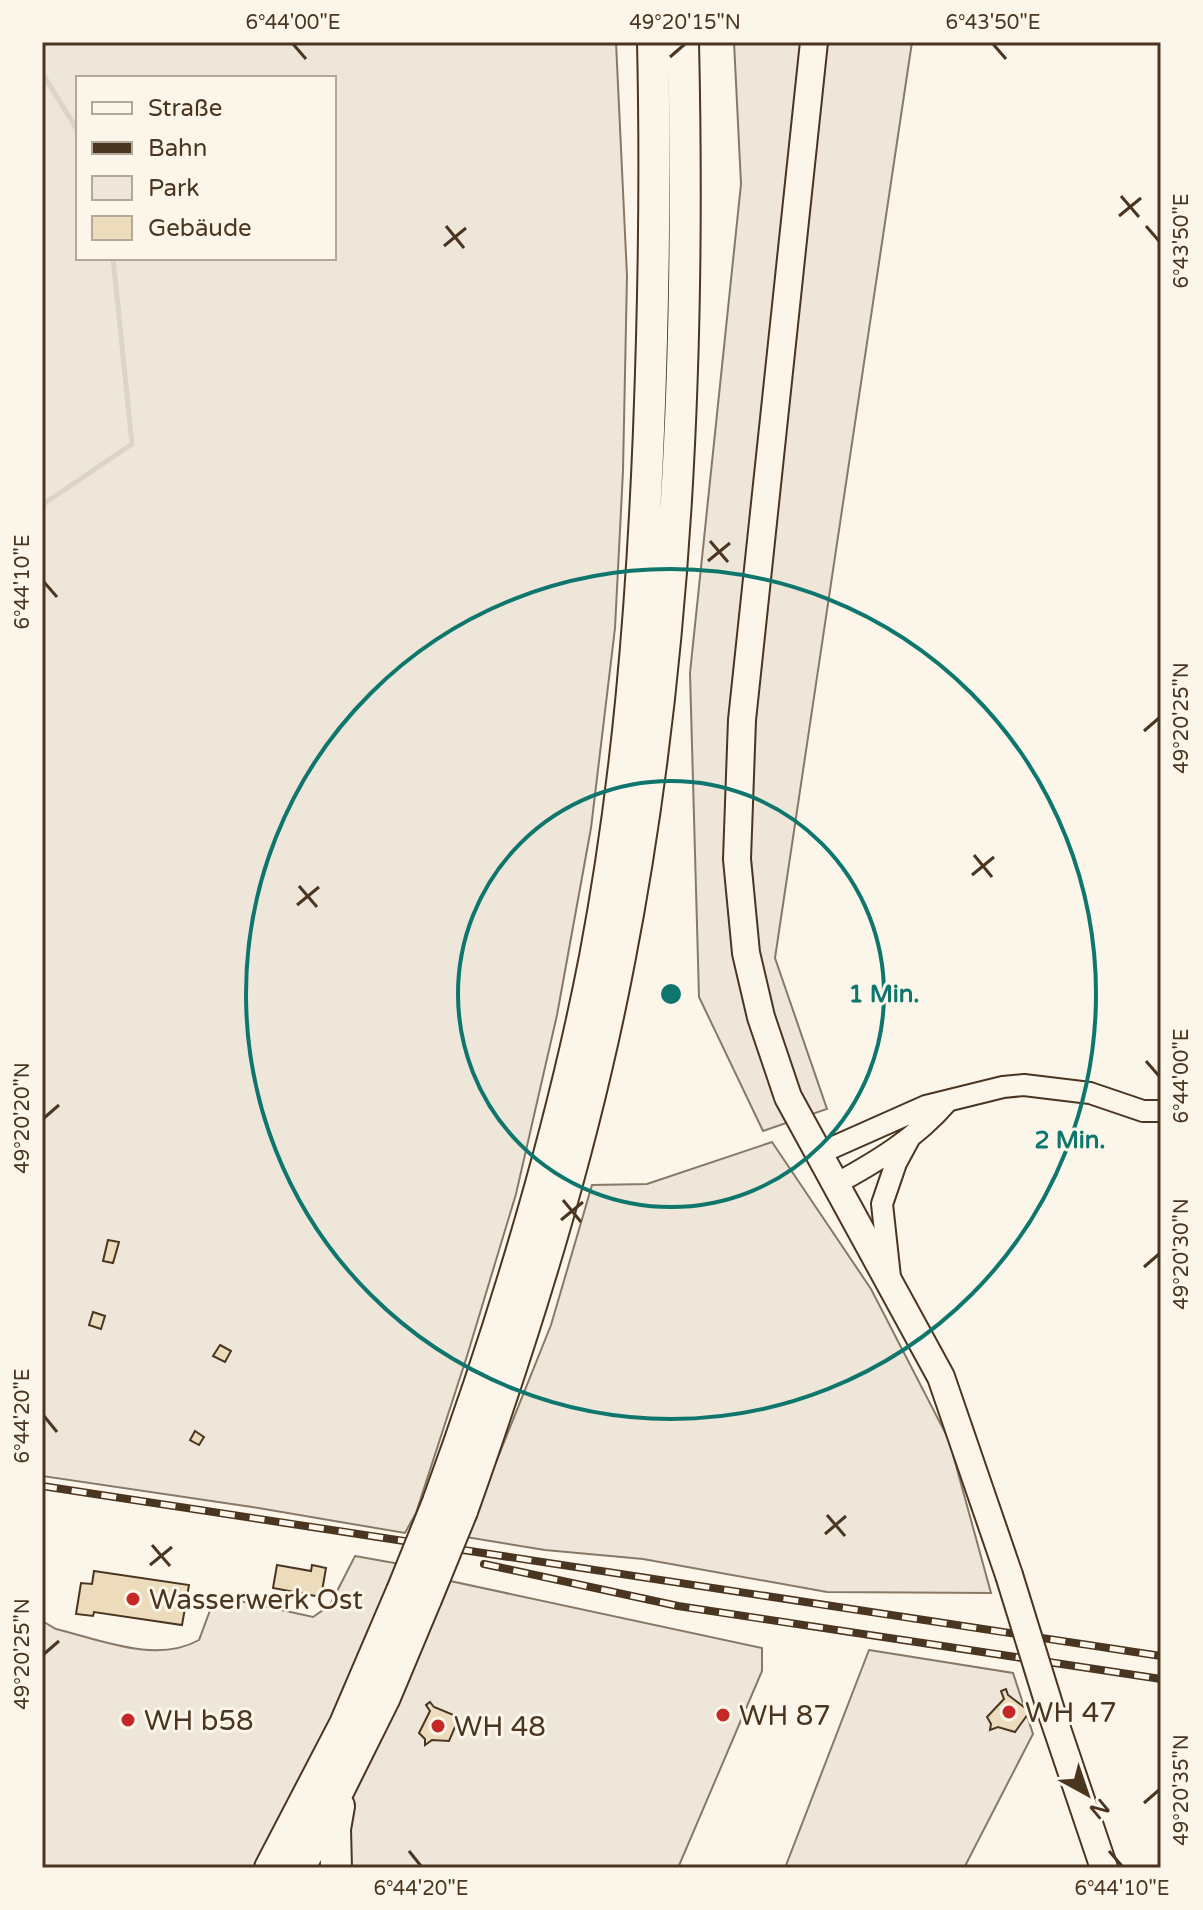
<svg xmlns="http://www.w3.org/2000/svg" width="1203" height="1910" font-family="'Varela Round',sans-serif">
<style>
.green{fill:#ede6d9;stroke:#887966;stroke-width:2;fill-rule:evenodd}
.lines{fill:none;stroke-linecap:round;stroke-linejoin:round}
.stream{stroke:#dcd4c6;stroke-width:5}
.building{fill:#ecdcbc;stroke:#4a3520;stroke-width:2}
.minor-casing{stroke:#4a3520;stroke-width:24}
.major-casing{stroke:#4a3520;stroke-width:30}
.highway-casing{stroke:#4a3520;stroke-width:34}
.minor{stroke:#fbf6e9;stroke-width:20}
.major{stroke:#fbf6e9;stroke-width:26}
.highway{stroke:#fbf6e9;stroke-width:30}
.rail-casing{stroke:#4a3520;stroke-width:8}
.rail{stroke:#fbf6e9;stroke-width:5;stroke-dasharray:15;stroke-linecap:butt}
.major-bridge-casing{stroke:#4a3520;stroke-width:30;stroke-linecap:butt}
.highway-bridge-casing{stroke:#4a3520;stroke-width:34;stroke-linecap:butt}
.major-bridge{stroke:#fbf6e9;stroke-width:26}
.highway-bridge{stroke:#fbf6e9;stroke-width:30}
.ticks{fill:none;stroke:#4a3520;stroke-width:3}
.ring{fill:none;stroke:#0f766e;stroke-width:4}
.poi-dot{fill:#c62828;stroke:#fbf6e9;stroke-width:3}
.labels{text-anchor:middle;stroke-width:6;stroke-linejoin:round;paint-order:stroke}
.poi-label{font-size:28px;fill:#4a3520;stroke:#fbf6e9;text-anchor:start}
.centre{fill:#0f766e;stroke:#fbf6e9;stroke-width:4}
.ring-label{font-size:24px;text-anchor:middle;font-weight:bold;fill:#0f766e;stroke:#fbf6e9;stroke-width:6;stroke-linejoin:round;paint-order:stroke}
.neatline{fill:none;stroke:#4a3520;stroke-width:3}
.ticks-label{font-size:20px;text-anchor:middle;fill:#4a3520}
</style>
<rect width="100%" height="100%" fill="#fbf6e9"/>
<path class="green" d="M42 42H616L627 276 623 471 615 628 591 828 557 1015 516 1194 467 1356 416 1513 405 1533 252 1507 42 1476ZM78 78H334V258H78Z
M734 42H912L775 958 827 1109 763 1131 699 997 690 673 741 184Z
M772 1142 871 1289 949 1440 991 1593 827 1592 643 1559 545 1550 466 1537 551 1325 592 1185 647 1184Z
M355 1556 400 1564 390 1587 441 1604 450 1581 762 1648V1671L678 1868H42V1621L56 1629C101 1640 156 1664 199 1640L212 1605 222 1597 313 1617 330 1605Z
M869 1650 1013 1673 1033 1734 964 1868H785Z"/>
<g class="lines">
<path class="stream" d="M42 73 78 131
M42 505 132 444 113 258"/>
</g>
<path class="building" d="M108 1240 119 1242 113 1263 103 1261Z
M93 1312 105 1316 101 1329 89 1325Z
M220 1345 231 1351 225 1362 213 1356Z
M195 1431 204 1437 199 1445 190 1440Z
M277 1565 311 1571 312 1565 326 1568 321 1597 273 1588Z
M94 1571 189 1585 182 1625 94 1612 93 1616 76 1614 81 1583 92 1584Z
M1006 1689 1008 1695 1028 1710V1714L1015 1732 998 1727 990 1730 991 1724 987 1717 1004 1699 1001 1691Z
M430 1702 434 1707 456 1716 458 1720 449 1741 432 1740 425 1745V1739L419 1733 430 1711 426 1705Z"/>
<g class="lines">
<defs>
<path id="minor" d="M818 1154 926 1106 1003 1087 1024 1085 1090 1093 1143 1111H1161
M834 1185C876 1162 915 1139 947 1102
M890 1277 882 1204 896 1163 909 1139"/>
<path id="major" d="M814 42 742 720 737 859 746 953 761 1017 788 1097 941 1377 1009 1575
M1052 1714 1104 1868"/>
<path id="highway" d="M438 1502C503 1324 559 1143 595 957 628 783 642 607 649 430 654 301 656 172 653 42
M462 1511C526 1331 583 1150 619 962 678 660 690 349 683 42
M270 1868 345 1724 402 1591
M300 1868 385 1697 426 1599
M336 1868 335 1829 339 1806"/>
</defs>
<use href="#minor" class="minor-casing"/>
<use href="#major" class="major-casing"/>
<use href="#highway" class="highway-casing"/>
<use href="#minor" class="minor"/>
<use href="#major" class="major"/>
<use href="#highway" class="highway"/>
<defs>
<path id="rail" d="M42 1486 1161 1656
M484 1564 678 1606 1161 1679"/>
</defs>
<use href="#rail" class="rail-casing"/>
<use href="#rail" class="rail"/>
<defs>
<path id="major-bridge" d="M1009 1575 1052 1714"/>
<path id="highway-bridge" d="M402 1591 438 1502
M426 1599 462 1511"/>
</defs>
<use href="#major-bridge" class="major-bridge-casing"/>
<use href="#highway-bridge" class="highway-bridge-casing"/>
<use href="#major-bridge" class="major-bridge"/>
<use href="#highway-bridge" class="highway-bridge"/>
</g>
<path class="ticks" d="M293 44 306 59M993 44 1006 59M670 57 685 44M1121 196 1139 217M1119 216 1141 198M446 226 464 248M1146 226 1159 241M444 246 466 228M710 541 728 562M708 561 730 543M44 582 57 597M1144 731 1159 718M974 855 992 877M972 875 994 857M299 886 317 907M297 905 319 887M1146 1061 1159 1076M44 1118 59 1105M563 1200 581 1222M561 1220 583 1202M1144 1267 1159 1254M44 1416 57 1432M827 1515 845 1536M825 1534 846 1516M152 1545 170 1566M150 1565 172 1547M44 1654 59 1641M1144 1803 1159 1790M409 1851 421 1866M1109 1851 1122 1866"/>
<g class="ring">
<circle cx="671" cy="994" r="213"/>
<circle cx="671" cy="994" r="425"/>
</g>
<g class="poi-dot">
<circle cx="133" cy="1599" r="8"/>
<circle cx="1009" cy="1712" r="8"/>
<circle cx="723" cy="1715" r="8"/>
<circle cx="128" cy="1720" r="8"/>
<circle cx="438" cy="1726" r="8"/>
</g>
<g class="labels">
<g class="poi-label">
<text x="149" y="1609">Wasserwerk Ost</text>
<text x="1025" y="1722">WH 47</text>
<text x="739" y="1725">WH 87</text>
<text x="144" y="1730">WH b58</text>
<text x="454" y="1736">WH 48</text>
</g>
</g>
<circle cx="671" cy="994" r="12" class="centre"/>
<g class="ring-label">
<text x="884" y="1002">1 Min.</text>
<text x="1070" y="1148">2 Min.</text>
</g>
<rect width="1203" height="1910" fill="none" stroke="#fbf6e9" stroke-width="88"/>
<rect x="76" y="76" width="260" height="184" fill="#fbf6e9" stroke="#b4a999" stroke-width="2"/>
<rect x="92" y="102" width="40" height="12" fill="#fbf6e9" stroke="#b4a999" stroke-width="2"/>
<text x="148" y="116" font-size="24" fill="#4a3520">Straße</text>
<rect x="92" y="142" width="40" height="12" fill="#4a3520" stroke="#b4a999" stroke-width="2"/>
<text x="148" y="156" font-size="24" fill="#4a3520">Bahn</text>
<rect x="92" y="176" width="40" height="24" fill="#ede6d9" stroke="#b4a999" stroke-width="2"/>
<text x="148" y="196" font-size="24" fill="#4a3520">Park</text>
<rect x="92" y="216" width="40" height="24" fill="#ecdcbc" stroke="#b4a999" stroke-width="2"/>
<text x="148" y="236" font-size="24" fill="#4a3520">Gebäude</text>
<g transform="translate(1087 1794) rotate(140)" stroke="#fbf6e9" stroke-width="6" paint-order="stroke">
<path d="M0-6L14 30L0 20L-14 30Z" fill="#4a3520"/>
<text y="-12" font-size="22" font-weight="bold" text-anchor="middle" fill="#4a3520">N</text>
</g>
<rect x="44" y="44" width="1115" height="1822" class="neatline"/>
<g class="ticks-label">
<text x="293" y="29">6°44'00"E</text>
<text x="685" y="29">49°20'15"N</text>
<text x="993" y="29">6°43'50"E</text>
<text transform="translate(1181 241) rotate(-90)" y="7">6°43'50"E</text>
<text transform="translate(22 582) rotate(-90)" y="7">6°44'10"E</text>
<text transform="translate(1181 718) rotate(-90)" y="7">49°20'25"N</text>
<text transform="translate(1181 1076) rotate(-90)" y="7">6°44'00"E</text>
<text transform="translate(22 1118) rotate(-90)" y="7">49°20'20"N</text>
<text transform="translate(1181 1254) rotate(-90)" y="7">49°20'30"N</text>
<text transform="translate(22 1416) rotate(-90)" y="7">6°44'20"E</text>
<text transform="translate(22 1654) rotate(-90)" y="7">49°20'25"N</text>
<text transform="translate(1181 1790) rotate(-90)" y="7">49°20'35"N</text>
<text x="421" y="1895">6°44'20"E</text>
<text x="1122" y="1895">6°44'10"E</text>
</g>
</svg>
